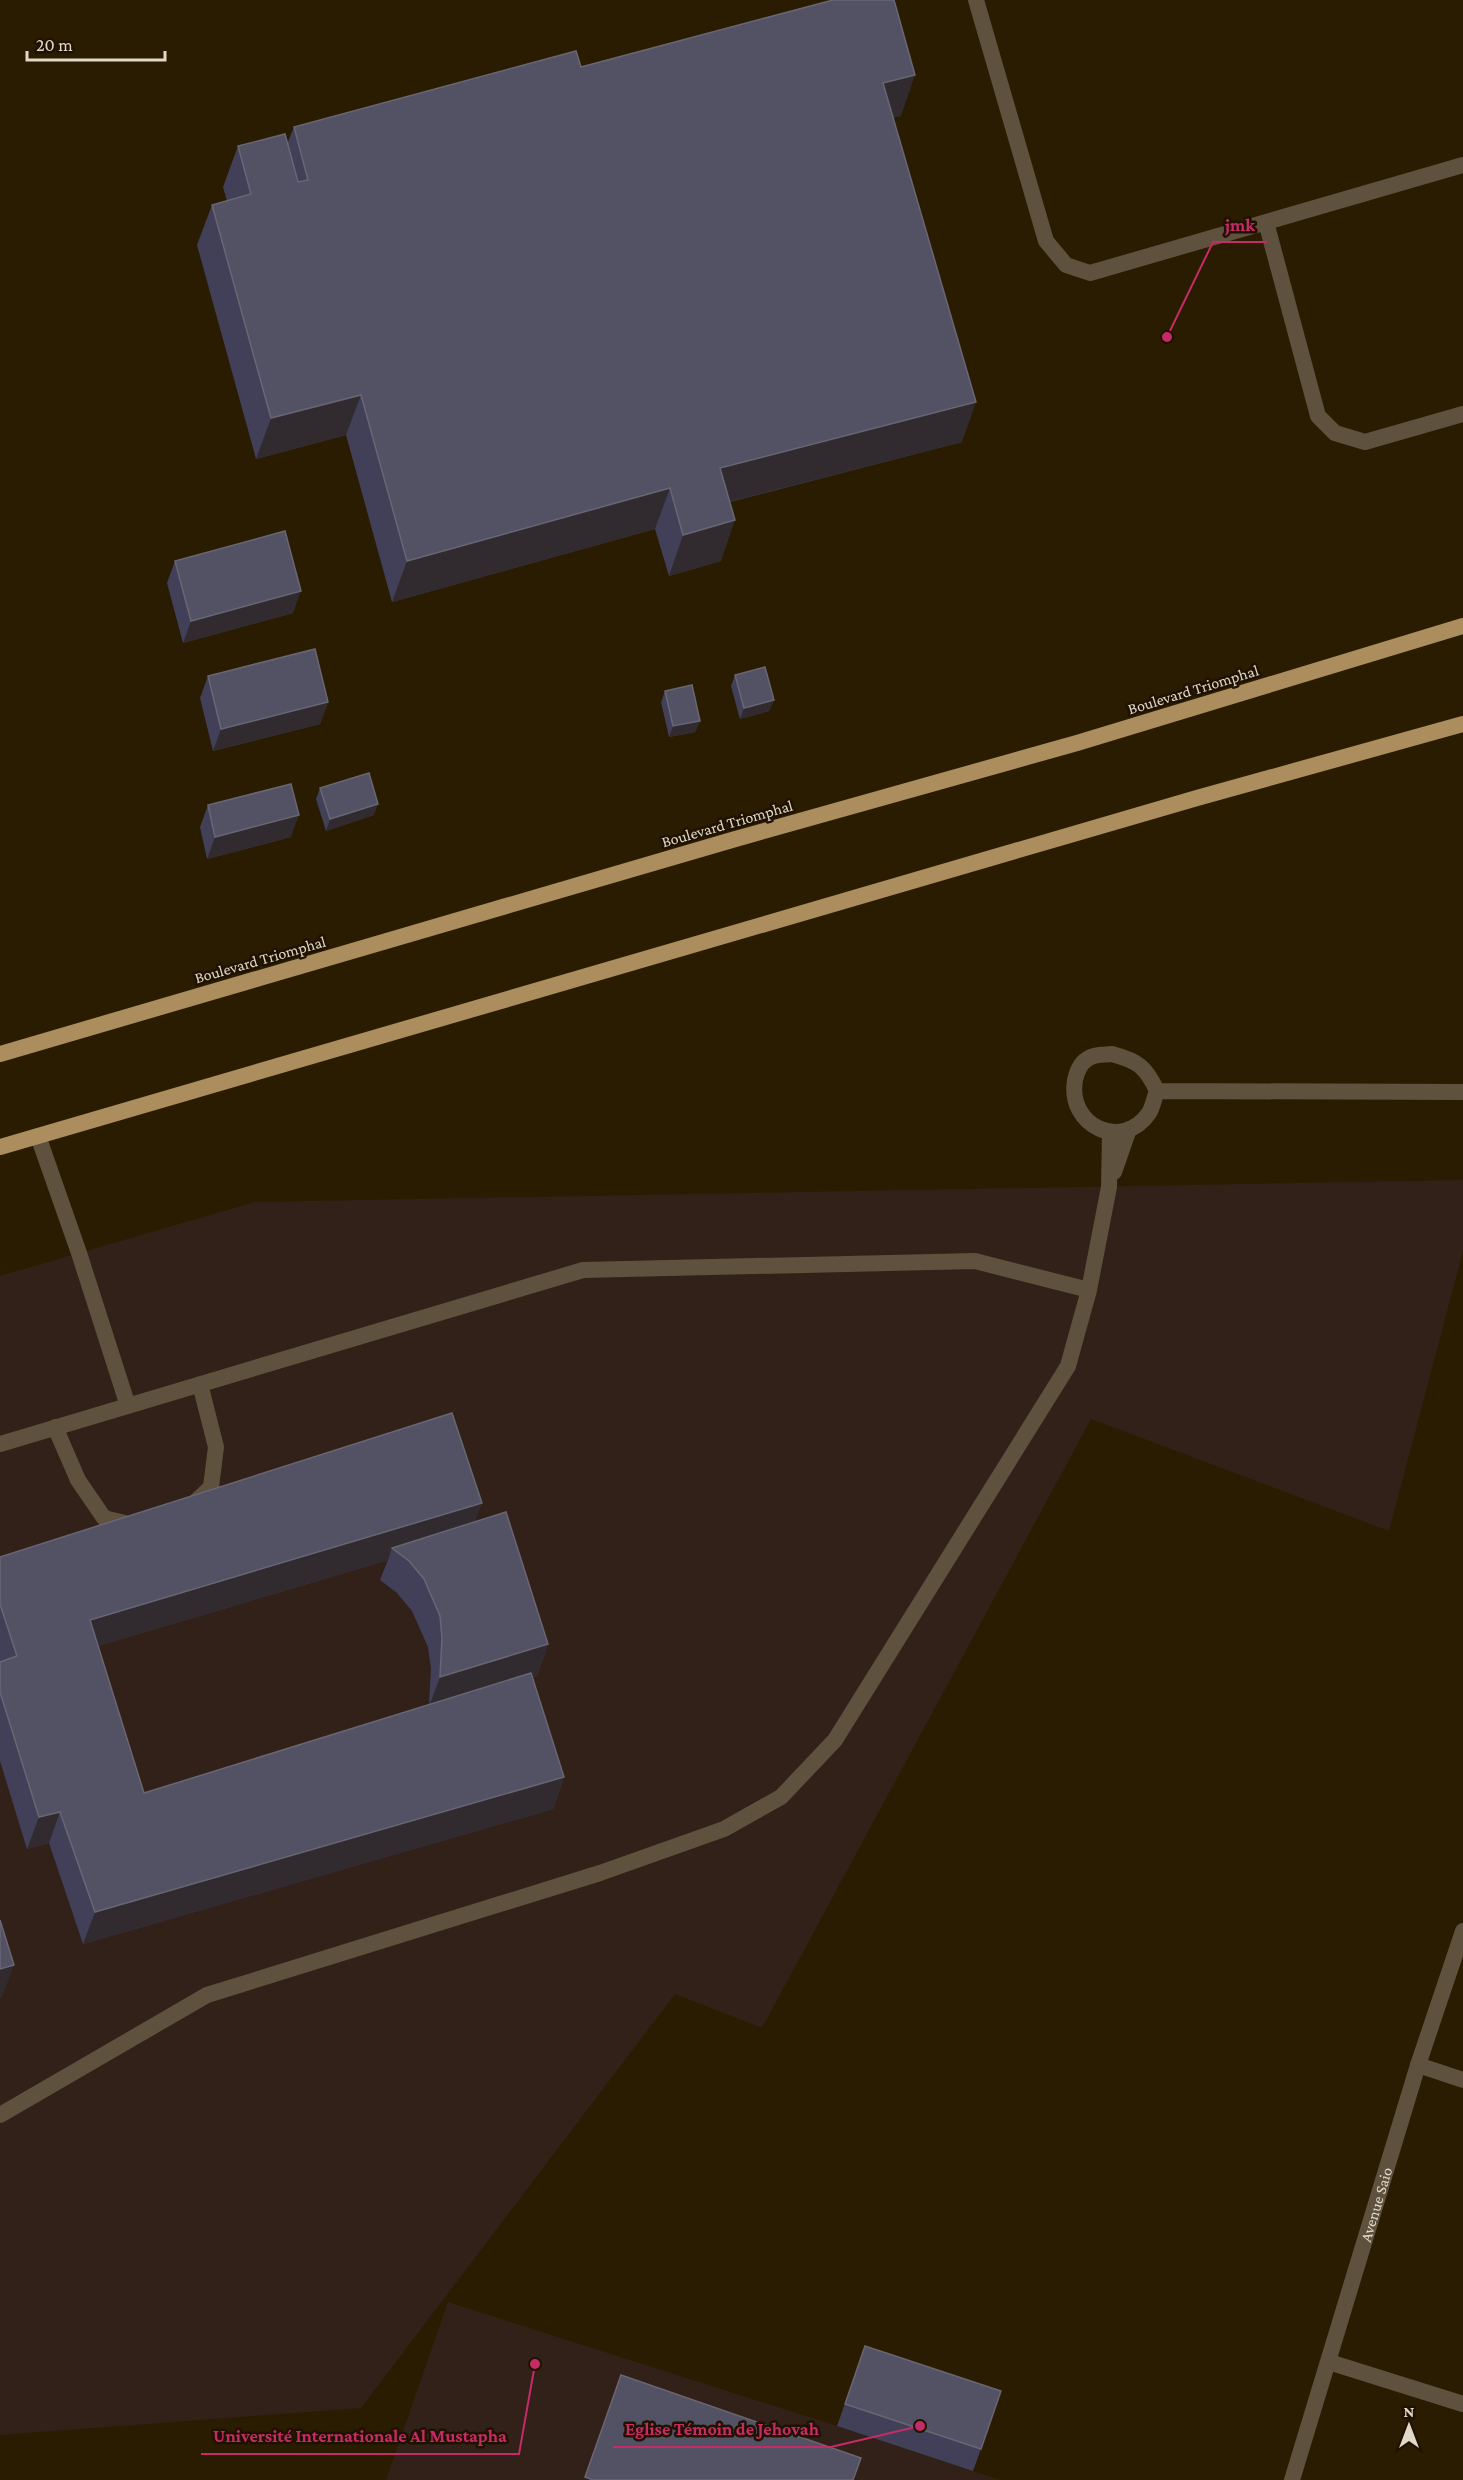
<svg xmlns="http://www.w3.org/2000/svg" width="1463" height="2480" font-family="'Crimson Pro',serif">
<style>
.education{fill:#322118}
.lines{fill:none;stroke-linecap:round;stroke-linejoin:round}
.service{stroke:#5e513d;stroke-width:16}
.minor{stroke:#5e513d;stroke-width:16}
.tertiary{stroke:#5e513d;stroke-width:16}
.trunk{stroke:#ac8e5e;stroke-width:16}
.wall{fill:#424058;fill-rule:evenodd}
.shaded-wall{fill:#312b30}
.building{fill:#535164;stroke:#696674;stroke-width:1.5}
.labels{text-anchor:middle;stroke-width:5;stroke-linejoin:round;paint-order:stroke}
.street-label{font-size:16px;fill:#e1d8c8;stroke:#201200}
.leader{fill:none;stroke:#c52b66;stroke-width:2}
.callout-dot{fill:#c52b66;stroke:#201200;stroke-width:2}
.callout-label{font-size:18px;text-anchor:middle;font-weight:bold;fill:#c52b66;stroke:#201200;stroke-width:5;stroke-linejoin:round;paint-order:stroke}
</style>
<rect width="100%" height="100%" fill="#2a1c01"/>
<path class="education" d="M1463 1180V1251L1389 1531 1091 1419 762 2028 675 1994 361 2408 0 2435V1276L255 1202Z
M448 2302 837 2426 1000 2480H386Z"/>
<g class="lines">
<path class="service" d="M976 0 1046 241 1066 265 1090 273 1463 165
M1266 222 1318 416 1335 433 1365 442 1463 414
M1112 1054C1138 1061 1146 1067 1157 1091 1154 1098 1153 1107 1149 1113 1122 1152 1067 1126 1075 1080 1077 1071 1081 1062 1089 1058 1095 1054 1105 1055 1112 1054Z
M1157 1091 1463 1092
M38 1136 79 1253 128 1406
M1114 1172 1129 1129
M55 1427 78 1480 104 1518 133 1525
M0 1444 583 1270 975 1261 1089 1290
M192 1505 211 1487 216 1447 200 1384
M0 2115 207 1995 600 1873 724 1829 781 1797 835 1740 1068 1366 1089 1290 1109 1187 1110 1132"/>
<path class="minor" d="M1418 2065 1463 2080
M1329 2362 1463 2404"/>
<path class="tertiary" id="s1" d="M1292 2480 1418 2065 1463 1931"/>
<path class="trunk" d="M0 1054 732 840 1077 743 1463 626
M0 1147 1197 798 1463 724"/>
</g>
<path class="wall" d="M581 67 901 116 893 117 962 442 730 502 721 561 669 576 655 529 392 602 346 435 256 459 197 245 212 205 227 201 223 187 238 146 287 144 294 127Z
M175 561 293 613 183 643 167 583Z
M735 675 774 700 769 711 740 719 731 686Z
M208 676 328 702 320 724 213 751 200 698Z
M665 691 700 721 695 732 669 737 661 702Z
M320 788 374 815 326 831 316 799Z
M208 805 291 837 207 859 200 827Z
M475 1522 548 1644 537 1676 532 1678 564 1777 553 1809 83 1944 49 1843 27 1849 0 1761V1557ZM388 1560 380 1580 397 1593 412 1611 428 1647 431 1669 429 1705 144 1793 98 1646Z
M865 2346 981 2449 973 2471 837 2426Z"/>
<path class="shaded-wall" d="M915 75 901 116 869 124 883 83Z
M361 395 346 435 256 459 271 418Z
M976 402 962 442 705 508 720 468Z
M670 488 655 529 392 602 407 561Z
M735 520 721 561 669 576 683 535Z
M301 591 293 613 183 643 191 621Z
M774 700 769 711 740 719 744 708Z
M328 702 320 724 213 751 221 729Z
M700 721 695 732 669 737 673 726Z
M378 804 374 815 326 831 330 819Z
M299 815 291 837 207 859 215 837Z
M482 1503 470 1535 392 1548 388 1560 78 1652 90 1620Z
M548 1644 537 1676 428 1709 440 1677Z
M564 1777 553 1809 83 1944 95 1912Z
M60 1812 49 1843 27 1849 39 1817Z
M14 1965 2 1997 0 1998V1969Z"/>
<path class="building" d="M833 0H894L915 75 883 83 976 402 720 468 735 520 683 535 670 488 407 561 361 395 271 418 212 205 251 194 238 146 285 134 298 182 308 180 294 127 576 51 581 67Z
M285 531 301 591 191 621 175 561Z
M315 649 328 702 221 729 208 676Z
M765 667 774 700 744 708 735 675Z
M692 685 700 721 673 726 665 691Z
M369 773 378 804 330 819 320 788Z
M291 784 299 815 215 837 208 805Z
M452 1413 482 1503 90 1620 144 1793 531 1673 564 1777 95 1912 60 1812 39 1817 0 1692V1662L17 1656 0 1604V1557Z
M506 1512 548 1644 440 1677 442 1638 440 1616 424 1579 409 1561 392 1548Z
M0 1920 14 1965 0 1969Z
M865 2346 1001 2391 981 2449 845 2404Z
M621 2375 861 2458 853 2480H593L585 2477Z"/>
<g class="labels">
<g class="street-label">
<text transform="translate(1193 689) rotate(-17)" y="6">Boulevard Triomphal</text>
<text transform="translate(727 823) rotate(-16)" y="6">Boulevard Triomphal</text>
<text transform="translate(260 959) rotate(-16)" y="6">Boulevard Triomphal</text>
<text dy="6" stroke="none"><textPath href="#s1" startOffset="288">Avenue Saio</textPath></text>
</g>
</g>
<path class="leader" d="M1167 337L1213 242H1267M920 2426L831 2447H613M535 2364L519 2454H201"/>
<g class="callout-dot">
<circle cx="1167" cy="337" r="6"/>
<circle cx="920" cy="2426" r="6"/>
<circle cx="535" cy="2364" r="6"/>
</g>
<g class="callout-label">
<text x="1240" y="231">jmk</text>
<text x="722" y="2435">Eglise Témoin de Jehovah</text>
<text x="360" y="2442">Université Internationale Al Mustapha</text>
</g>
<g transform="translate(1409 2426)" stroke="#201200" stroke-width="4.5" paint-order="stroke">
<path d="M0-4.5L10 22L0 15L-10 22Z" fill="#e1d8c8"/>
<text y="-9" font-size="16" font-weight="bold" text-anchor="middle" fill="#e1d8c8">N</text>
</g>
<path d="M27 51v9h138v-9" fill="none" stroke="#e1d8c8" stroke-width="3"/>
<text x="36" y="51" font-size="18" fill="#e1d8c8" stroke="#201200" stroke-width="4.5" paint-order="stroke">20 m</text>
</svg>
